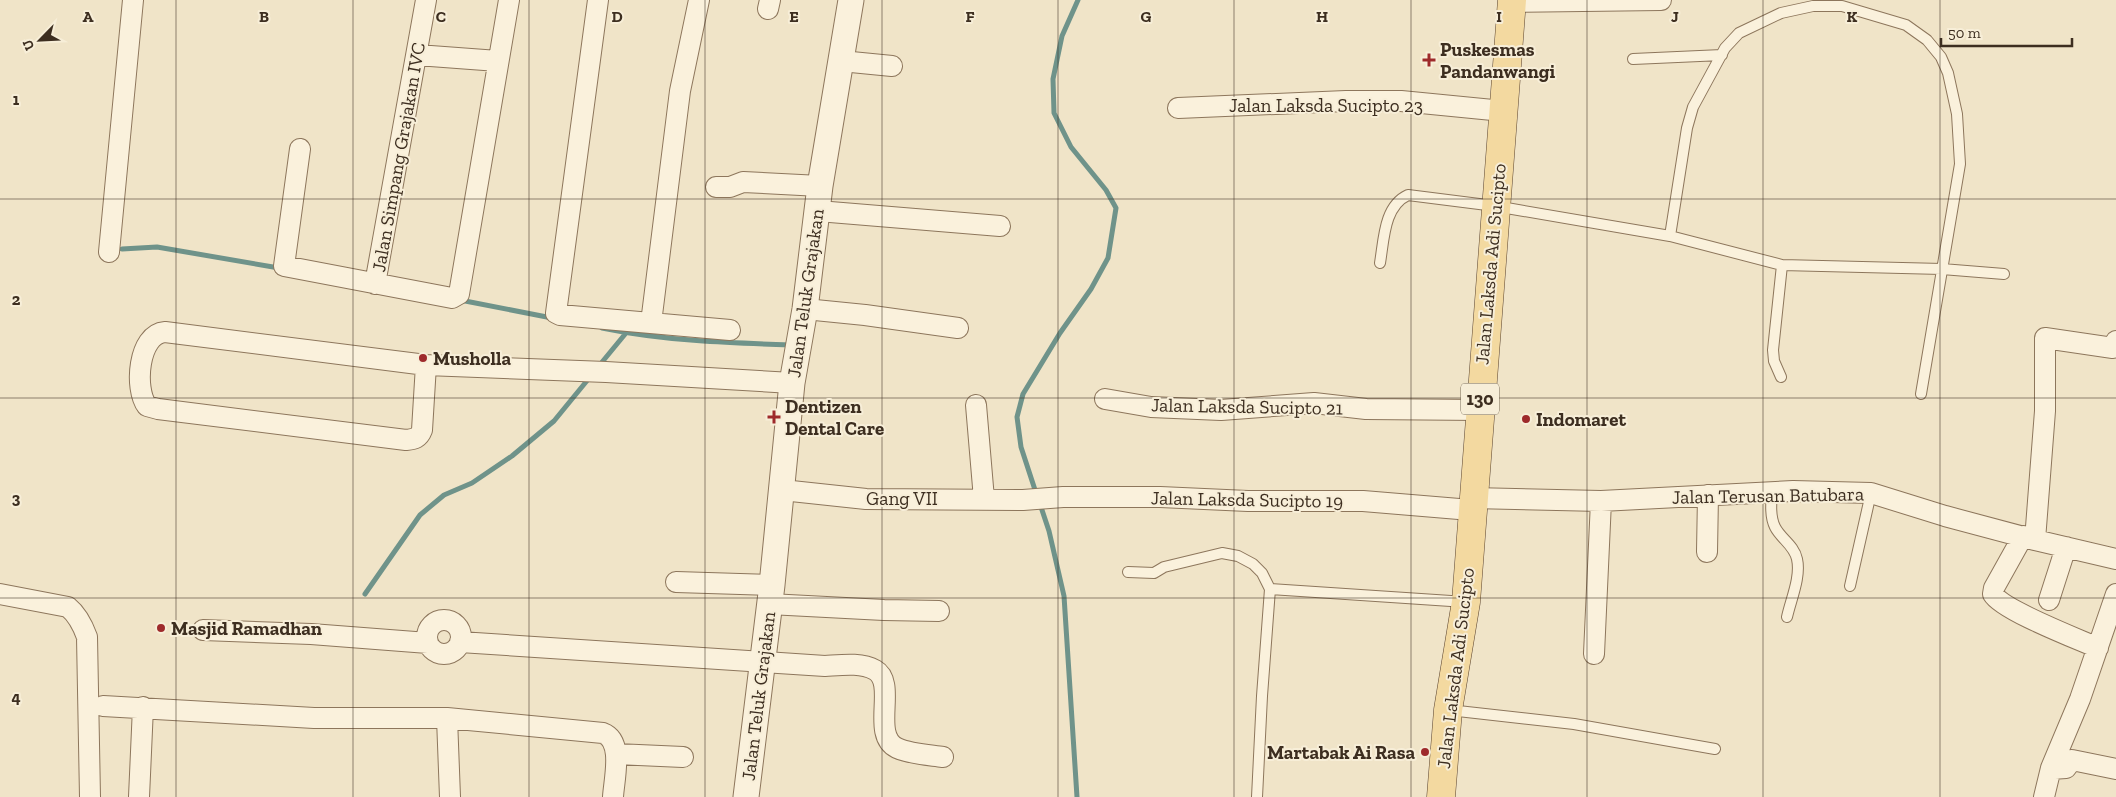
<svg xmlns="http://www.w3.org/2000/svg" width="2116" height="797" font-family="'Zilla Slab',serif">
<style>
.lines{fill:none;stroke-linecap:round;stroke-linejoin:round}
.stream{stroke:#6f938a;stroke-width:5}
.service-casing{stroke:#8d765c;stroke-width:12}
.minor-casing{stroke:#8d765c;stroke-width:22}
.tertiary-casing{stroke:#8d765c;stroke-width:27}
.primary-casing{stroke:#5b4430;stroke-width:29}
.service{stroke:#faf1dc;stroke-width:10}
.minor{stroke:#faf1dc;stroke-width:20}
.tertiary{stroke:#faf1dc;stroke-width:25}
.primary{stroke:#f3d9a0;stroke-width:28}
.grid{fill:none;stroke:#3d2e20;stroke-width:1;stroke-opacity:0.55}
.poi-dot{fill:#9e2a2b;stroke:#f7eed8;stroke-width:2}
.labels{text-anchor:middle;stroke-width:4;stroke-linejoin:round;paint-order:stroke}
.shield{fill:#f7eed8;stroke:#756857;stroke-width:1}
.shield-label{font-size:18px;font-weight:bold;fill:#3d2e20}
.poi-label{font-size:19px;font-weight:bold;fill:#3d2e20;stroke:#f7eed8;text-anchor:start}
.street-label{font-size:19px;fill:#3d2e20;stroke:#f7eed8}
.grid-label{font-size:16px;text-anchor:middle;font-weight:bold;fill:#3d2e20;stroke:#f7eed8;stroke-width:4;stroke-linejoin:round;paint-order:stroke}
</style>
<rect width="100%" height="100%" fill="#f0e4c8"/>
<g class="lines">
<path class="stream" d="M122 249 157 247 279 268
M460 300 552 318
M602 328C665 341 729 343 792 345
M598 367 626 333
M1037 496 1021 447 1017 417 1023 394 1060 333 1091 289 1108 258 1116 208 1106 190 1071 147 1054 113 1053 79 1062 36 1078 0
M1040 504 1049 531 1064 596 1077 797
M365 594 420 515 444 495 472 483 512 456 554 421 590 377"/>
<defs>
<path id="service" d="M1633 59 1722 55
M1380 263C1384 239 1384 206 1408 195L1495 206 1670 236
M1782 265 1670 236 1687 128 1693 107 1725 48 1739 33 1781 13 1813 6H1842L1906 25 1927 40 1941 57 1948 73 1957 114 1960 164 1921 394
M1781 377 1774 361 1773 350 1782 265 1942 269 2004 274
M1772 492C1771 504 1770 517 1775 527 1781 539 1794 545 1797 559 1801 577 1791 599 1787 617
M1128 572 1154 573 1164 567 1222 553 1238 556 1253 564 1262 573 1270 589 1262 696 1257 797
M1850 586 1871 493
M1270 589 1466 602
M1449 710 1574 724 1715 749"/>
<path id="minor" d="M598 0 556 313 560 315 730 330
M1512 2 1661 0
M768 9 770 0
M417 55 498 61
M841 61 892 66
M1178 108 1346 101H1401L1503 111
M300 149 284 266 452 298 459 294 509 0
M716 187H730L743 182 820 186
M818 211 1000 226
M109 252 133 0
M375 284 426 0
M805 309 865 315 958 328
M651 323 680 91 699 0
M426 365 422 430C419 438 415 439 406 440L158 409 147 406C134 389 138 334 165 332L426 365 606 372 792 383
M1105 399 1151 407 1221 410 1314 403 1366 409 1479 410
M976 405 984 499
M782 490 866 499 1023 500 1063 497H1160L1248 501H1363L1471 510
M1472 498 1601 501 1793 491 1871 493 1945 516 2035 540 2116 559
M2023 536 1994 588 1993 594C2002 610 2078 639 2098 648
M2035 540 2045 411V338L2113 348 2116 341
M1707 552 1708 495
M676 582 772 585
M0 594 68 607C78 615 83 626 87 637L90 797
M2049 600 2066 547
M769 604 884 610 939 611
M427 637a17 17 0 1 1 34 0a17 17 0 1 1-34 0Z
M203 630 311 634 428 643
M460 642 825 666C841 665 861 662 875 670 898 683 870 735 897 748 910 754 929 755 943 757
M1594 654 1601 501
M103 706 314 718H447L603 733C624 741 614 779 613 797
M447 718 450 797
M616 754 683 757
M2051 769 2066 768 2072 760 2116 769
M139 797 143 707
M2044 797 2051 768 2080 699 2116 594"/>
<path id="tertiary" d="M746 797 772 585 792 383 805 309 820 186 851 0"/>
<path id="primary" d="M1441 797 1448 710 1466 602 1512 0"/>
</defs>
<use href="#service" class="service-casing"/>
<use href="#minor" class="minor-casing"/>
<use href="#tertiary" class="tertiary-casing"/>
<use href="#primary" class="primary-casing"/>
<use href="#service" class="service"/>
<use href="#minor" class="minor"/>
<use href="#tertiary" class="tertiary"/>
<use href="#primary" class="primary"/>
</g>
<path class="grid" d="M176 0V797M353 0V797M529 0V797M705 0V797M882 0V797M1058 0V797M1234 0V797M1411 0V797M1587 0V797M1763 0V797M1940 0V797M0 199H2116M0 398H2116M0 598H2116"/>
<g class="poi-dot">
<path d="M1426.5 52.5h5v5h5v5h-5v5h-5v-5h-5v-5h5z"/>
<circle cx="423" cy="358" r="5"/>
<path d="M771.5 409.5h5v5h5v5h-5v5h-5v-5h-5v-5h5z"/>
<circle cx="1526" cy="419" r="5"/>
<circle cx="161" cy="628" r="5"/>
<circle cx="1425" cy="752" r="5"/>
</g>
<g class="labels">
<rect class="shield" x="1461" y="383.5" width="38" height="31" rx="4"/>
<g class="shield-label">
<text x="1480" y="405">130</text>
</g>
<g class="poi-label">
<text x="1440" y="56">Puskesmas<tspan x="1440" dy="22">Pandanwangi</tspan></text>
<text x="433" y="365">Musholla</text>
<text x="785" y="413">Dentizen<tspan x="785" dy="22">Dental Care</tspan></text>
<text x="1536" y="426">Indomaret</text>
<text x="171" y="635">Masjid Ramadhan</text>
<text x="1415" y="759" text-anchor="end">Martabak Ai Rasa</text>
</g>
<g class="street-label">
<text x="1326" y="112">Jalan Laksda Sucipto 23</text>
<text transform="translate(398 157) rotate(-80)" y="7">Jalan Simpang Grajakan IVC</text>
<text transform="translate(1490 264) rotate(-85)" y="7">Jalan Laksda Adi Sucipto</text>
<text transform="translate(805 293) rotate(-82)" y="7">Jalan Teluk Grajakan</text>
<text transform="translate(1247 406) rotate(1)" y="7">Jalan Laksda Sucipto 21</text>
<text transform="translate(1768 495) rotate(-1)" y="7">Jalan Terusan Batubara</text>
<text x="902" y="505">Gang VII</text>
<text transform="translate(1247 499) rotate(1)" y="7">Jalan Laksda Sucipto 19</text>
<text transform="translate(1455 668) rotate(-83)" y="7">Jalan Laksda Adi Sucipto</text>
<text transform="translate(758 696) rotate(-83)" y="7">Jalan Teluk Grajakan</text>
</g>
</g>
<g class="grid-label">
<text x="88" y="22">A</text>
<text x="264" y="22">B</text>
<text x="441" y="22">C</text>
<text x="617" y="22">D</text>
<text x="794" y="22">E</text>
<text x="970" y="22">F</text>
<text x="1146" y="22">G</text>
<text x="1322" y="22">H</text>
<text x="1499" y="22">I</text>
<text x="1675" y="22">J</text>
<text x="1852" y="22">K</text>
<text x="16" y="105">1</text>
<text x="16" y="305">2</text>
<text x="16" y="504">3</text>
<text x="16" y="703">4</text>
</g>
<g transform="translate(40 40) rotate(246)" stroke="#f7eed8" stroke-width="4" paint-order="stroke">
<path d="M0-4L9 19L0 12L-9 19Z" fill="#3d2e20"/>
<text y="-8" font-size="14" font-weight="bold" text-anchor="middle" fill="#3d2e20">U</text>
</g>
<path d="M1941 38v8h131v-8" fill="none" stroke="#3d2e20" stroke-width="2.5"/>
<text x="1948" y="38" font-size="15" fill="#3d2e20" stroke="#f7eed8" stroke-width="4" paint-order="stroke">50 m</text>
</svg>
